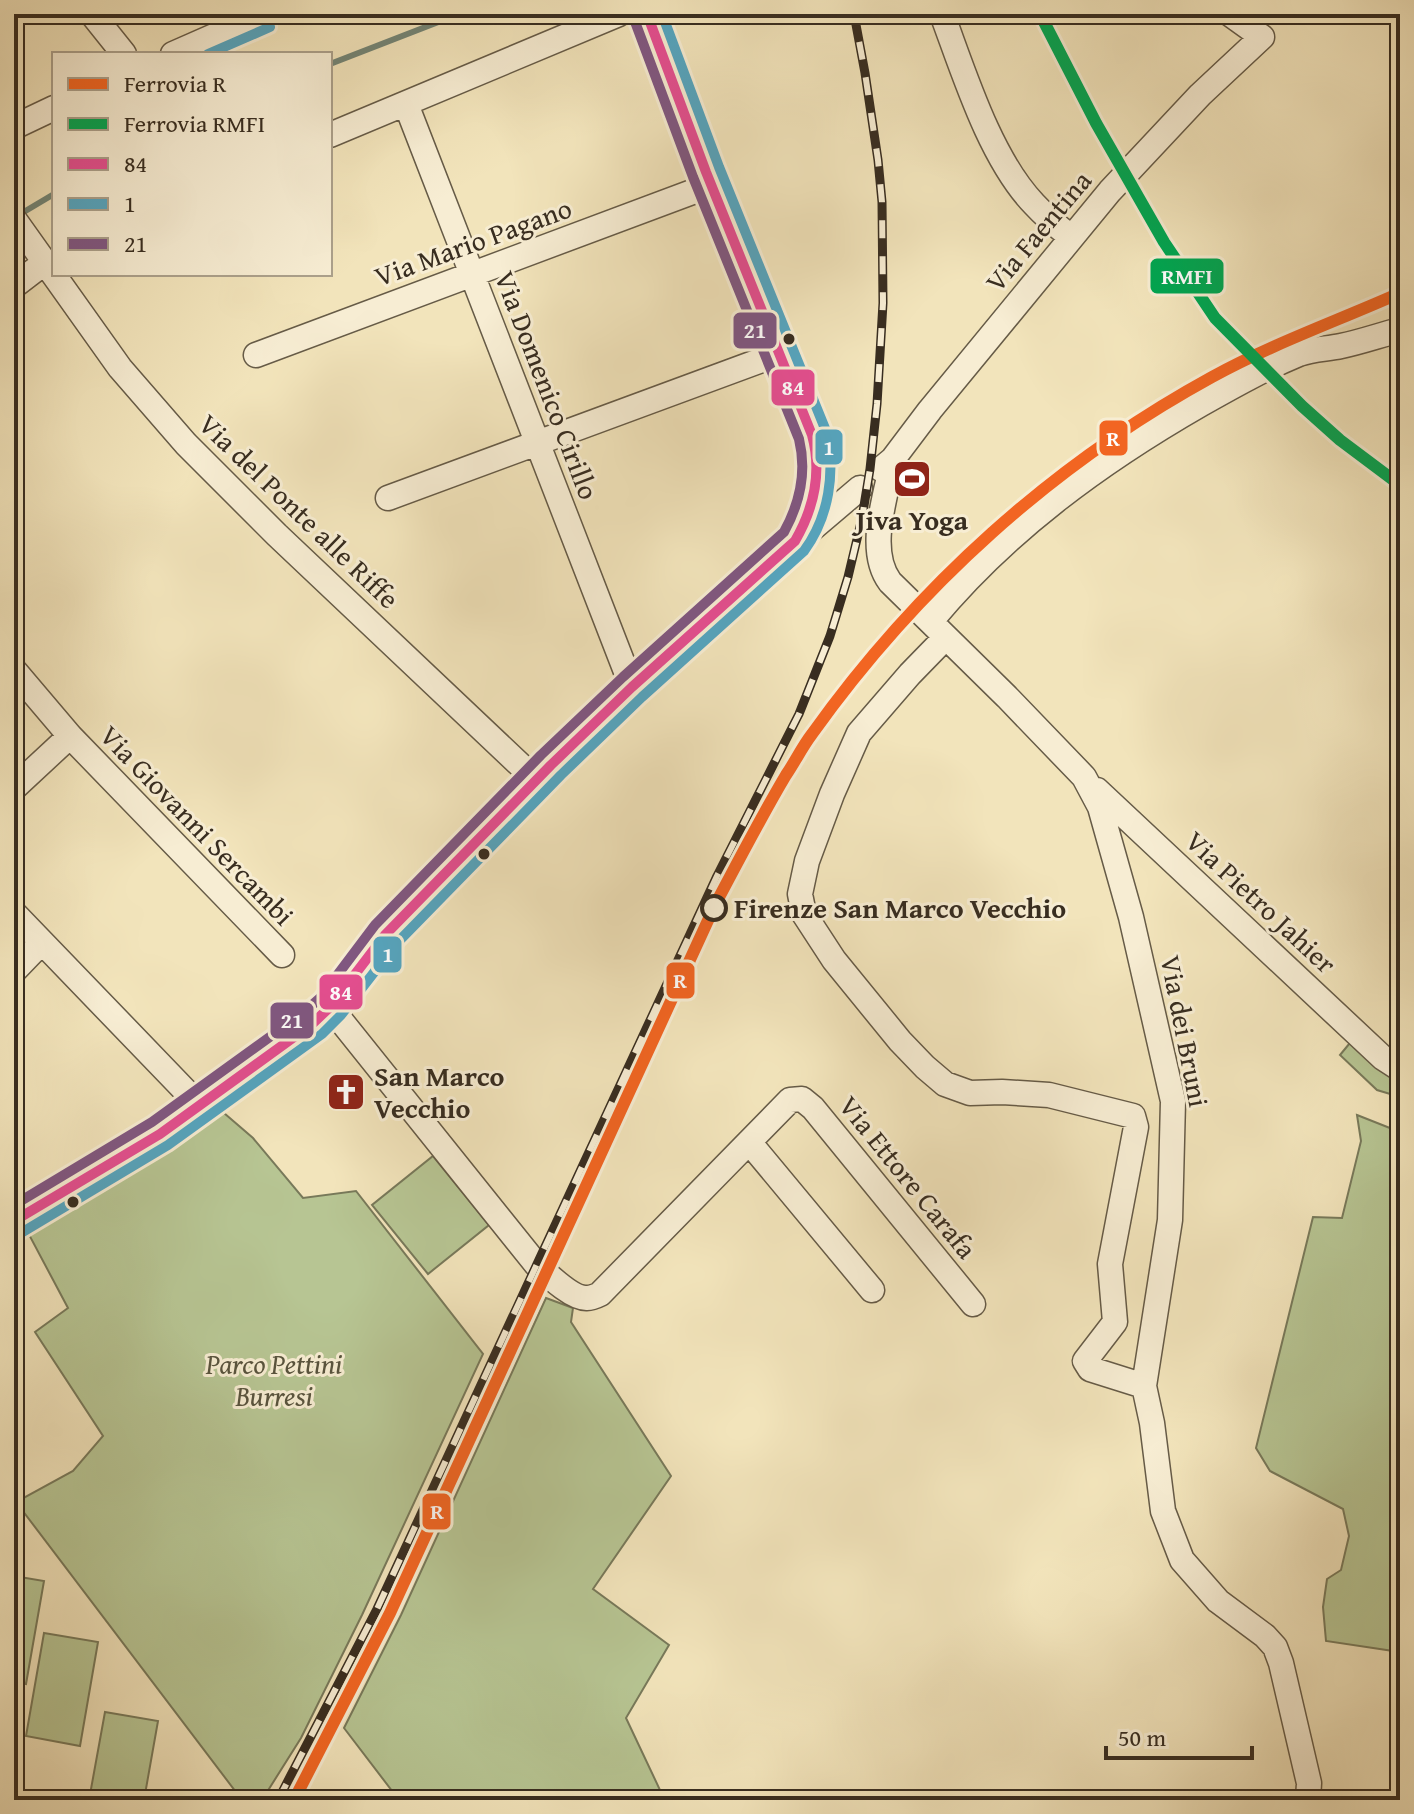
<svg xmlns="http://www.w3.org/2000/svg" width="1414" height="1814" font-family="'Gentium Book Plus',serif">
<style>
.green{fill:#b7c593;stroke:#78795a;stroke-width:2}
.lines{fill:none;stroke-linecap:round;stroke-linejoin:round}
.stream{stroke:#738576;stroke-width:6}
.minor-casing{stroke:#665b47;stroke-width:27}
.minor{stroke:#f7edd3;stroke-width:24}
.rail-casing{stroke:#382d20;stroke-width:9}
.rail{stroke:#f7edd3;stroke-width:6;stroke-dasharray:18;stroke-linecap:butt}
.bus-1-casing{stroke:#f7edd3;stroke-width:16}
.bus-2-casing{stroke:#f7edd3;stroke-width:16}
.bus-3-casing{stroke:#f7edd3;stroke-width:16}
.bus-1{stroke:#e44e90;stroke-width:10}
.bus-2{stroke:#55a5bf;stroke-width:10}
.bus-3{stroke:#805781;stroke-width:10}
.rail-1-casing{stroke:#f7edd3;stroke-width:18}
.rail-2-casing{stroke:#f7edd3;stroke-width:18}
.rail-1{stroke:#f26522;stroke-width:12}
.rail-2{stroke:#00a651;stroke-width:12}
.bus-dot{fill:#382d20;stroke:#f7edd3;stroke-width:3}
.stop-dot{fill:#f7edd3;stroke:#382d20;stroke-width:4}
.labels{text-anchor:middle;stroke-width:6;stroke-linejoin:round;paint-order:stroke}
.street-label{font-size:28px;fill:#382d20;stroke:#f7edd3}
.poi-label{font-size:28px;font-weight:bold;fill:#382d20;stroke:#f7edd3}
.stop-label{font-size:28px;font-weight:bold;fill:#382d20;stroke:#f7edd3;text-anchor:start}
.park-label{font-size:28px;font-style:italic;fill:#58533d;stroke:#f7edd3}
.line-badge{stroke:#f7edd3;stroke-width:3}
.badge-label{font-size:22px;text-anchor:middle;font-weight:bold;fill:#fff}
</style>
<rect width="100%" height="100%" fill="#f2e4bb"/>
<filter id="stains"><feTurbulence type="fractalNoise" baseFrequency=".0025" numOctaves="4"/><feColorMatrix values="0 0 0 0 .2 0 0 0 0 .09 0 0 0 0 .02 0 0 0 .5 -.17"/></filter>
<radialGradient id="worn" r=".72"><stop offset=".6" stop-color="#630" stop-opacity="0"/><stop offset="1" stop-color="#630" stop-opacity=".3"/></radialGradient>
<path class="green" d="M1354 1038 1400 1077V1097L1377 1090 1340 1055Z
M217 1107 253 1138 303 1198 356 1191 483 1354 362 1615 301 1738 262 1800H242L16 1502 73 1471 103 1436 35 1332 68 1308 26 1229 74 1201 73 1198Z
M1357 1115 1400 1132V1652L1326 1641 1323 1607 1327 1579 1341 1570 1349 1536 1343 1509 1270 1471 1256 1448 1313 1217 1342 1218 1361 1141Z
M433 1156 489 1225 428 1274 372 1205Z
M546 1298 573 1308 571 1322 671 1476 593 1589 669 1645 626 1718 660 1790 652 1800H399L344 1728 401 1615Z
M14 1576 44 1581 26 1684 14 1682Z
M44 1633 98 1642 80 1746 26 1736Z
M105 1712 158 1721 144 1800H89Z"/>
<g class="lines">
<path class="stream" d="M330 64 459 14
M17 216 54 194"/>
<defs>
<path id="minor" d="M92 14 124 54
M647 14 711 185 814 441C820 473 815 508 798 536
M942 14C964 73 990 158 1034 204 1045 216 1058 227 1071 237
M173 54 264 14
M406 104 632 687
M14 127 54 108
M330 135 619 14
M14 219 120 368 186 444 277 535 536 780
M14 286 44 263
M256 355 711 185
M893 459C886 496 866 550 890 582L1007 697 1084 777 1100 807 1131 917 1173 1101 1170 1220 1144 1386 1152 1423 1163 1511 1182 1560 1218 1601 1265 1636 1275 1647 1281 1663 1309 1783 1308 1800
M881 469 893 459 930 410 1110 191 1200 95 1262 37 1230 14
M388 498 778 354
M931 621C1005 531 1100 462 1201 404 1233 386 1265 368 1299 354 1312 349 1327 349 1341 346 1361 342 1380 335 1400 330
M946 637 910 674 859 733 832 794 807 861 800 894 804 914 834 960 900 1041 925 1067 945 1084 970 1093 1002 1092 1049 1095 1133 1116 1136 1127 1110 1264 1115 1322 1085 1361 1090 1369 1144 1386
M14 670 70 736 282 955
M14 788 70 736
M1097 790 1383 1058 1400 1069
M14 913 199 1105
M14 971 41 943
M330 1007 536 1264C547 1274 572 1299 587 1298 592 1298 596 1296 600 1294L790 1100 802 1099 813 1108 973 1304
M749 1142 872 1290
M14 1221 160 1134 312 1024 330 1007 385 935 551 765 632 687 761 572 860 488"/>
</defs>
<use href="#minor" class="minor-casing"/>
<use href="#minor" class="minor"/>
<defs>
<path id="rail" d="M278 1800 377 1609 717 876 799 714 830 636 848 577 862 518 870 469 877 404 883 303 882 202 878 160 865 73 854 14"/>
</defs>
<use href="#rail" class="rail-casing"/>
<use href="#rail" class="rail"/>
<defs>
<path id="bus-1" d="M14 1221 160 1134 312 1024 330 1007 385 935 551 765 632 687 795 541C814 508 822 472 812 435L706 172 647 14"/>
<path id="bus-2" d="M208 54 270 27
M21 1233 168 1145 322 1034 341 1015 396 944 561 775 642 697 804 551C829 517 836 472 826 431L719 167 662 14"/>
<path id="bus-3" d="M14 1205 152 1122 303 1013 320 998 375 925 541 755 623 677 784 532C800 503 807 472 799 439L693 177 634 19"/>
</defs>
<use href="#bus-1" class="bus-1-casing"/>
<use href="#bus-2" class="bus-2-casing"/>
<use href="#bus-3" class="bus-3-casing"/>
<use href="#bus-1" class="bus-1"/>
<use href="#bus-2" class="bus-2"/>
<use href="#bus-3" class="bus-3"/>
<defs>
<path id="rail-1" d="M294 1800 390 1613 716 903C739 860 761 817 786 775 795 762 802 747 812 734 917 587 1053 464 1212 377 1272 344 1337 321 1400 293"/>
<path id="rail-2" d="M1040 14 1096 123 1164 242 1215 318 1302 406 1340 440 1400 485"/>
</defs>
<use href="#rail-1" class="rail-1-casing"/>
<use href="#rail-2" class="rail-2-casing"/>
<use href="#rail-1" class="rail-1"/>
<use href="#rail-2" class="rail-2"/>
</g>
<defs>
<symbol id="stadium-square" viewBox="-11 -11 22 22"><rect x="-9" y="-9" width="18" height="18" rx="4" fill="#8f2418" stroke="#f7edd3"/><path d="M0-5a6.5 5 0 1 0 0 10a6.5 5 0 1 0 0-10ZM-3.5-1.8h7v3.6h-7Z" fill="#fff"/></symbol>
<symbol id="church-square" viewBox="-11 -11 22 22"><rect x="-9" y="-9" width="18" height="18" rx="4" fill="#8f2418" stroke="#f7edd3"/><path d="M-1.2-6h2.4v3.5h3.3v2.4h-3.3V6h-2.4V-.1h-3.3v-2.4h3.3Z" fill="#fff"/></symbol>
</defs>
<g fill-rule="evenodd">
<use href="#stadium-square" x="890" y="457" width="44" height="44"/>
<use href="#church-square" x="324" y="1070" width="44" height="44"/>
</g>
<g class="bus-dot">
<circle cx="789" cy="339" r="7"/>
<circle cx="484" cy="854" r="7"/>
<circle cx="73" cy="1202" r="7"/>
</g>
<circle class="stop-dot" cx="714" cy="908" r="12"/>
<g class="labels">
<g class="street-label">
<text transform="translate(1038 231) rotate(-50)" y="10">Via Faentina</text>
<text transform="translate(473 242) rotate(-20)" y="10">Via Mario Pagano</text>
<text transform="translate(547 385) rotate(69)" y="10">Via Domenico Cirillo</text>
<text transform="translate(299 511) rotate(44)" y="10">Via del Ponte alle Riffe</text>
<text transform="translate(197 825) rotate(46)" y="10">Via Giovanni Sercambi</text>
<text transform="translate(1261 902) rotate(43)" y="10">Via Pietro Jahier</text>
<text transform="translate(1185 1031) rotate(79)" y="10">Via dei Bruni</text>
<text transform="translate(908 1177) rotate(51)" y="10">Via Ettore Carafa</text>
</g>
<g class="poi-label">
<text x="912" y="530">Jiva Yoga</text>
<text x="374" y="1086" text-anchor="start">San Marco<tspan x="374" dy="32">Vecchio</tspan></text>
</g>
<g class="stop-label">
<text x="734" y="918">Firenze San Marco Vecchio</text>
</g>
<g class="park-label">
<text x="274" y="1374">Parco Pettini<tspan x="274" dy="32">Burresi</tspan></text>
</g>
</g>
<g class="line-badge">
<rect x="1149" y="257" width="76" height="38" rx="8" fill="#00a651"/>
<rect x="732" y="311" width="46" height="39" rx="8" fill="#805781"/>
<rect x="770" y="368" width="46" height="39" rx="8" fill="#e44e90"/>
<rect x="1098" y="419" width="31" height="38" rx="8" fill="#f26522"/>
<rect x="814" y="428" width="30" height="38" rx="8" fill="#55a5bf"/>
<rect x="372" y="935" width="31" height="39" rx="8" fill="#55a5bf"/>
<rect x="665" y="961" width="31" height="39" rx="8" fill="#f26522"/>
<rect x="318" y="973" width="46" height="38" rx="8" fill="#e44e90"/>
<rect x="269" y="1001" width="46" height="39" rx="8" fill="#805781"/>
<rect x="421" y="1492" width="31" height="39" rx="8" fill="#f26522"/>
</g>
<g class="badge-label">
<text x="1187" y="284">RMFI</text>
<text x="755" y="338">21</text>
<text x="793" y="395">84</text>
<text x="1113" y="446">R</text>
<text x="829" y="455">1</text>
<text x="388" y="962">1</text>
<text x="680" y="988">R</text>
<text x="341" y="1000">84</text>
<text x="292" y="1028">21</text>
<text x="437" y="1519">R</text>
</g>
<rect width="1414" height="1814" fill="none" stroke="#f2e4bb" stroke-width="48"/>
<rect x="16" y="16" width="1382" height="1782" fill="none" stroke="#382d20" stroke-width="4"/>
<rect x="24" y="24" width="1366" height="1766" fill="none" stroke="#382d20" stroke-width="2"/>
<rect x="52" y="52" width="280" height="224" fill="#f7edd3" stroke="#aba08b" stroke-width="2"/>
<rect x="68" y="78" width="40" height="12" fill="#f26522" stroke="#aba08b" stroke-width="2"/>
<text x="124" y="92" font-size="24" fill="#382d20">Ferrovia R</text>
<rect x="68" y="118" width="40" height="12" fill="#00a651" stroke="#aba08b" stroke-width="2"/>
<text x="124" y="132" font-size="24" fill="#382d20">Ferrovia RMFI</text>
<rect x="68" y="158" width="40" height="12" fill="#e44e90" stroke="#aba08b" stroke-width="2"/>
<text x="124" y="172" font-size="24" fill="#382d20">84</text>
<rect x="68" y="198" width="40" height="12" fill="#55a5bf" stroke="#aba08b" stroke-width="2"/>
<text x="124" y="212" font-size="24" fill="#382d20">1</text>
<rect x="68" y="238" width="40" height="12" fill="#805781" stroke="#aba08b" stroke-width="2"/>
<text x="124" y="252" font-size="24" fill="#382d20">21</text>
<path d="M1106 1746v12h146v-12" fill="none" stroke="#382d20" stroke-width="4"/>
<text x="1118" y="1746" font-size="24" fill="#382d20" stroke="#f7edd3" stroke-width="6" paint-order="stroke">50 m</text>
<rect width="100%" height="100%" filter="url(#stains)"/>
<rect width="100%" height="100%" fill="url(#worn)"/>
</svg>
